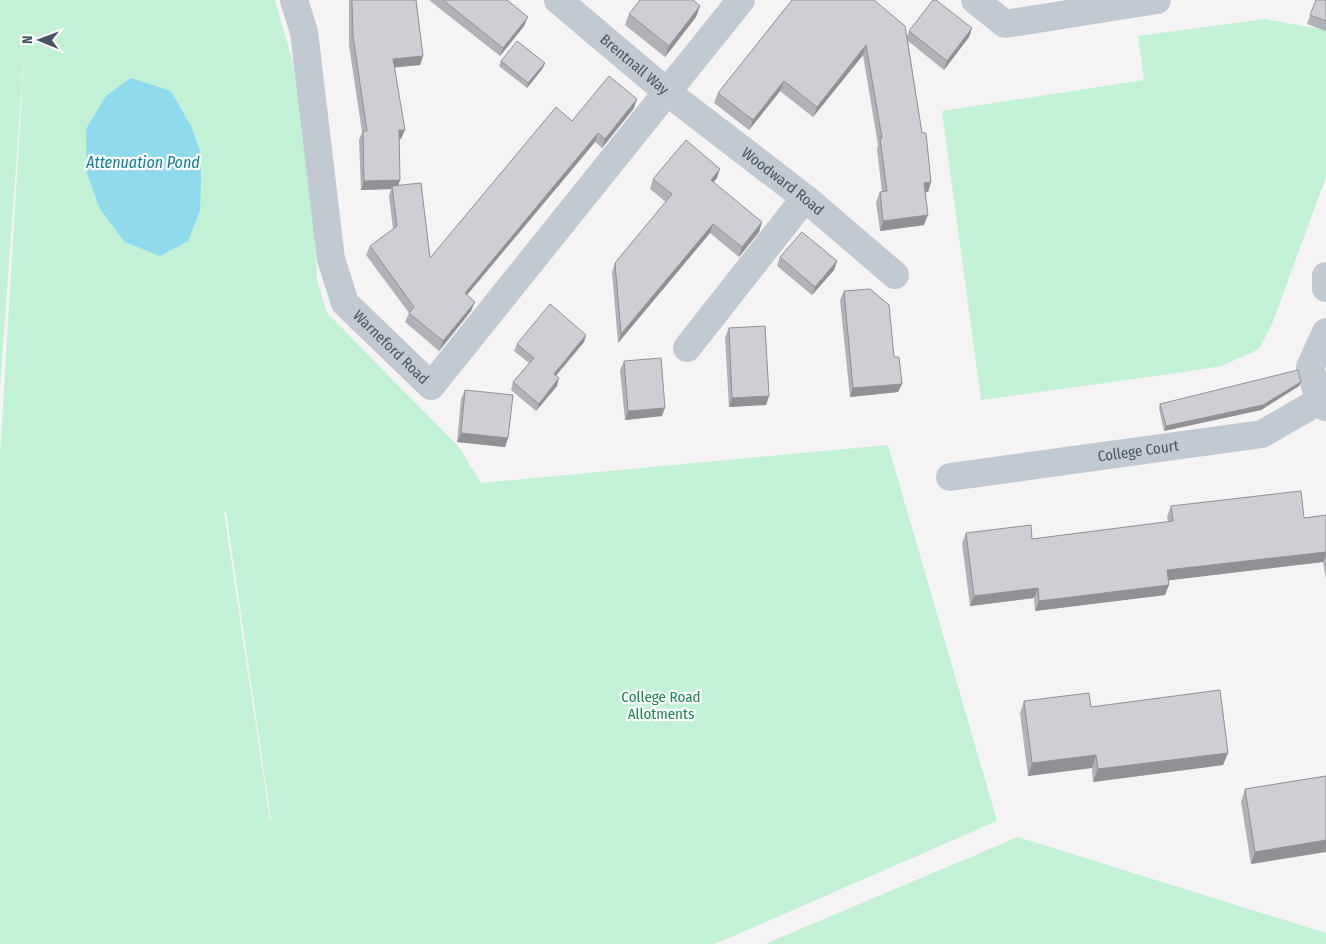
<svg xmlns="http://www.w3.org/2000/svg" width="1326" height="944" font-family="'Fira Sans Condensed',sans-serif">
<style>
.green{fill:#c3f1d5;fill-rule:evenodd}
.water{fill:#90daee}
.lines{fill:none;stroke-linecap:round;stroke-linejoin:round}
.street{stroke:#c1cad2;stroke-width:28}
.wall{fill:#b0b2b7}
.shaded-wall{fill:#909195}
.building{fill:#cdcfd5;stroke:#909195}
.labels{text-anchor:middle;stroke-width:4.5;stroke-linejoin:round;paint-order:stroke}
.street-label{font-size:15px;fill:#4a5661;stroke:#fff}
.park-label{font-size:15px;fill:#17864f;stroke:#fff}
.water-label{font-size:16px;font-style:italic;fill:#0c7c9b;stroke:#fff}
</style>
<rect width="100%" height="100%" fill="#f5f3f3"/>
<path class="green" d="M0 0H275L293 63 314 210 317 280 327 313 459 447 481 483 888 445 997 821 715 944H0V456L25 42 0 388ZM226 511 271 820 270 821 224 512Z
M1265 19 1326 30V177L1272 324 1259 349 1222 366 1184 372 981 400 942 111 1144 80 1138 36Z
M1018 837 1326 933V944H765Z"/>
<path class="water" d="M131 78 171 91 192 128 200 151 201 176 200 211 188 241 160 256 125 242 100 209 87 173 86 129 106 96Z"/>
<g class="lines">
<g class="street">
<path id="s1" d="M294 0 304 32 331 259 345 303 431 386 667 92 805 198 895 275"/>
<path id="s2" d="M558 0 667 92 741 0"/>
<path d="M975 0 1005 24 1157 0"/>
<path d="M1326 276V288"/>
<path d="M1326 332 1310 367 1319 401 1326 407"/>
<path d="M687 348 805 198"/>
<path id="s3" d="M950 477 1262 434 1319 401"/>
</g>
</g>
<path class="wall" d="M349 0H416L423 56 420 65 395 67 401 139H399L400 180 398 186 430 258 572 121 634 108 602 148 595 142 467 295 471 311 439 351 405 322 409 313 366 255 370 246 393 229 389 196 391 189 361 190 359 140 362 132 349 45Z
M429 0H507L524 26 500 56Z
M792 0 907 36 909 31 972 28 969 37 944 70 908 41 922 133 931 182 928 192H925L924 225 880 231 876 202 880 192H882L877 149 878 145 863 55 813 117 780 91 749 130 714 103 718 93Z
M1316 0H1326V31L1307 24Z
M700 6 696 17 665 57 625 25 629 14Z
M501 61 543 68 527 88 499 66Z
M717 178 713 183 762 222 759 232 739 257 710 233 618 343 612 272 615 263 666 202 650 189 653 179Z
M780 257 837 261 834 270 812 295 777 266Z
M844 291 894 357 902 384 898 392 850 397 840 300Z
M729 328 769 396 766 405 729 407 725 337Z
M586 335 584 342 556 376 557 386 536 411 511 390 513 382 529 363 514 351 517 344Z
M624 361 662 416 625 420 620 370Z
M1301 382 1299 386 1261 410 1164 431 1159 408 1160 404Z
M465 390 508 438 505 447 457 442 461 399Z
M1171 506 1304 518 1326 515V580L1323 562 1169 580 1165 595 1035 611 1034 598 970 606 962 543 966 533 1032 539 1168 522 1167 517Z
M1024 701 1091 707 1228 753 1223 765 1093 782 1092 768 1028 776 1020 713Z
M1326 776 1251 864 1241 802 1245 789Z"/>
<path class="shaded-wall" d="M700 6 696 17 665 57 669 46Z
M528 17 524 26 500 56 503 48Z
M972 28 969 37 944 70 947 61Z
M866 45 863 55 813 117 817 107Z
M423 56 420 65 390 68 393 59Z
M545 63 543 68 527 88 528 83Z
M784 81 780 91 749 130 753 120Z
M637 99 634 108 602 148 605 139Z
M399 130H405L401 139H396Z
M598 133 595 142 461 302 465 293Z
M720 169 717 178 707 190 711 180Z
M400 180 397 189 392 186 391 189 361 190 364 181Z
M931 182 928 192 921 193 924 183Z
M928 215 924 225 880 231 883 221Z
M762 222 759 232 739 257 742 247Z
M713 224 710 233 618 343 621 334Z
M837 261 834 270 812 295 815 287Z
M475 302 471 311 439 351 443 341Z
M586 335 584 342 551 381 554 374Z
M559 378 557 386 536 411 539 404Z
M1301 382 1299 386 1261 410 1164 431 1166 426Z
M902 384 898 392 850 397 853 388Z
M769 396 766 405 729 407 732 398Z
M665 408 662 416 625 420 628 411Z
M461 433 508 438 505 447 457 442Z
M1326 552V555L1323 562 1164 581 1167 570Z
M1169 585 1165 595 1035 611 1039 601Z
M1038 588 1034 598 970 606 974 596Z
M1228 753 1223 765 1093 782 1098 769Z
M1096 755 1092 768 1028 776 1032 763Z
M1326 840V852L1251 864 1255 852Z"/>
<path class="building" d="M352 0H416L423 56 393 59 405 130H399L400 180 364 181 363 131H367L353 36Z
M443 0H507L528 17 503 48Z
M640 0H693L700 6 669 46 629 14Z
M792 0H874L905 26 922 133H926L931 182 924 183 928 215 883 221 880 192 887 191 880 138H882L866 45 817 107 784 81 753 120 718 93Z
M933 0H936L972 28 947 61 909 31Z
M1316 0H1326V21L1310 15Z
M517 41 545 63 528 83 501 61Z
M609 76 637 99 605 139 598 133 465 293 475 302 443 341 409 313 414 307 370 246 397 226 392 186 421 183 430 258 556 107 572 121Z
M686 140 720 169 711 180 762 222 742 247 713 224 621 334 615 263 672 194 653 179Z
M802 232 837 261 815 287 780 257Z
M870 289 889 305 894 357H899L902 384 853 388 844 291Z
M550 304 586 335 554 374 559 378 539 404 513 382 534 358 517 344Z
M765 326 769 396 732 398 729 328Z
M661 358 665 408 628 411 624 361Z
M1298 370 1301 382 1263 405 1166 426 1160 404Z
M465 390 513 395 508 438 461 433Z
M1301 491 1304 518 1326 515V552L1167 570 1169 585 1039 601 1038 588 974 596 966 533 1031 525 1032 539 1173 521 1171 506Z
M1220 690 1228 753 1098 769 1096 755 1032 763 1024 701 1089 693 1091 707Z
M1326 776V840L1255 852 1245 789Z"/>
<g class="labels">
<g class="street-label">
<text dy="5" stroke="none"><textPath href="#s2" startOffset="100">Brentnall Way</textPath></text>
<text dy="5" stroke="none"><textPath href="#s1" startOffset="951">Woodward Road</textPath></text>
<text dy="5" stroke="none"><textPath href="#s1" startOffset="372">Warneford Road</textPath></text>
<text dy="5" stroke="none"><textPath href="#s3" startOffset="190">College Court</textPath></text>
</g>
<g class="park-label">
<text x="661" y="702">College Road<tspan x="661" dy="17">Allotments</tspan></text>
</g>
<g class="water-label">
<text x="143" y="168">Attenuation Pond</text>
</g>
</g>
<g transform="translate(40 40) rotate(271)" stroke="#ffffff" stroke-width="4" paint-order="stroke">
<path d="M0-4L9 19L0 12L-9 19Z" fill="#4a5661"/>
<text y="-8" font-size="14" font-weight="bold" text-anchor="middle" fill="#4a5661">N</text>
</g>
</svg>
